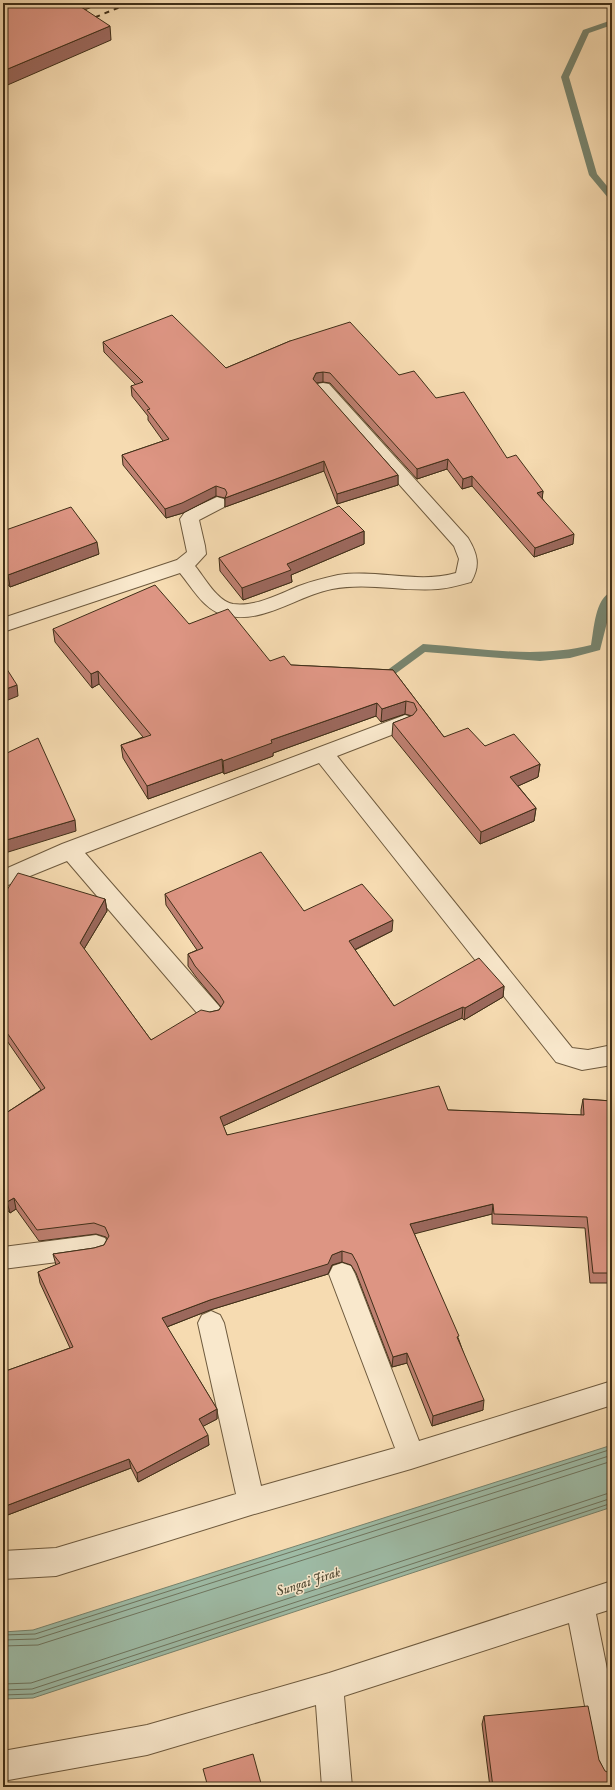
<svg xmlns="http://www.w3.org/2000/svg" width="615" height="1790" font-family="'IM FELL English',serif">
<style>
.water{fill:#9ebca7;stroke:#78846e}
.lines{fill:none;stroke-linecap:round;stroke-linejoin:round}
.shore{stroke:#6f7660;stroke-width:1}
.stream{fill:#78846e;fill-rule:evenodd}
.minor-casing{stroke:#6e5a3e;stroke-width:2}
.minor{fill:#f9e8cc;fill-rule:evenodd}
.rail{stroke:#402f18;stroke-width:2;stroke-dasharray:5 5;stroke-linecap:butt}
.wall{fill:#be8071;stroke:#402f18}
.shaded-wall{fill:#9b685c;stroke:#402f18}
.building{fill:#dd9583;stroke:#402f18}
.labels{text-anchor:middle;stroke-width:3;stroke-linejoin:round;paint-order:stroke}
.near-water-label{font-size:14px;font-style:italic;fill:#534b35;stroke:#f9e8cc}
</style>
<rect width="100%" height="100%" fill="#f6dbb1"/>
<filter id="stains"><feTurbulence type="fractalNoise" baseFrequency=".005" numOctaves="4"/><feColorMatrix values="0 0 0 0 .2 0 0 0 0 .09 0 0 0 0 .02 0 0 0 .5 -.17"/></filter>
<radialGradient id="worn" r=".72"><stop offset=".6" stop-color="#630" stop-opacity="0"/><stop offset="1" stop-color="#630" stop-opacity=".3"/></radialGradient>
<path class="water" d="M612 1445V1507L33 1698 3 1699V1632L33 1630Z"/>
<g class="lines">
<path class="shore" d="M3 1635 35 1634 612 1449
M3 1640 36 1639 612 1455
M3 1646 38 1645 612 1461
M3 1684 31 1683 612 1492
M3 1690 32 1689 612 1498
M3 1695 33 1694 612 1503"/>
<path class="stream" d="M612 20V25L589 33 569 77 597 174 612 192V200L609 199 589 175 561 77 583 30Z
M612 592V603L600 650 570 658 540 661 425 652 391 677H383L382 674 423 644C479 648 536 659 591 645 594 630 595 597 612 592Z"/>
<defs>
<path id="minor" d="M323 383 329 384 468 538C477 553 481 565 471 582 460 585 450 588 438 589 403 592 368 582 332 589 297 596 265 623 228 616 205 612 194 590 180 573L3 632V618L177 560 187 552 180 519 185 512 217 497 224 499 226 503 224 507 199 520 205 546 206 554 195 566C205 578 217 601 233 604 256 607 279 594 299 586 312 581 325 578 338 575 377 569 418 584 456 573L459 559 454 546 317 392 314 388 317 384Z
M405 715 412 717 415 722 412 727 337 756 572 1048 588 1050 612 1045V1065L582 1070 556 1062 319 763 85 853 219 1006 223 1013 219 1020 211 1022 203 1020 67 861 3 887V870L62 844Z
M96 1235 105 1238 109 1246 105 1254 96 1257 3 1269V1247Z
M342 1263 351 1266 355 1274 419 1441 612 1381V1405L411 1469 251 1515 56 1576 3 1579V1551L56 1548 236 1494 198 1323 202 1315 211 1311 220 1315 224 1323 261 1486 395 1448 329 1274 333 1266Z
M612 1581V1609L596 1614 612 1694V1783L602 1778 597 1768 569 1623 344 1696 352 1787H322L316 1705 147 1755 3 1781V1751L147 1725 329 1673Z"/>
</defs>
<use href="#minor" class="minor-casing"/>
<use href="#minor" class="minor"/>
<path class="rail" d="M86 21 130 3"/>
</g>
<path class="wall" d="M290 341 399 375 436 398 507 458 543 491 542 498 573 544 534 557 472 486 462 489 447 469 417 479 330 383 323 382 316 383 398 475V485L337 504 324 471 225 507V498L216 496 183 513 166 518 123 465 122 455 163 441 148 420V416L132 396 131 386 136 385 104 352 103 342 226 368Z
M3 531 99 554 10 587 3 579Z
M364 531V544L291 575 292 582 243 600 220 571 219 558Z
M189 624 270 661 291 665 393 670 444 737 485 746 540 764 538 777 518 786 536 808 534 821 480 844 392 736 393 723 412 716 405 714 381 722 376 716 273 753V756L224 774 223 772 148 799 123 758 121 745 143 737 99 684 92 688 55 642 53 629Z
M165 894 304 911 392 931 355 950 394 1006 504 986 503 997 464 1020 462 1018 223 1126 227 1135 448 1110 581 1115V1110L583 1099 612 1101V1283H590L585 1228 492 1224V1214L414 1233 459 1340 483 1410 432 1426 407 1363 392 1367 356 1273 351 1265 342 1262 332 1265 328 1274 210 1310 167 1327 217 1409V1419L203 1426 209 1445 138 1482 131 1468 5 1516 3 1510V1372L70 1348 40 1283 38 1272 56 1265 53 1254 94 1248 104 1245 107 1239 106 1237 96 1234 39 1241 16 1209 10 1213 3 1205V1115L41 1090 3 1035V896L105 899 107 911 84 949 151 1040 210 1012 219 1010 221 1007 196 977 188 966V954L197 950 166 905Z
M484 1716 599 1760 612 1787H490L482 1724Z"/>
<path class="shaded-wall" d="M71 3H102L72 15Z
M110 26 111 40 3 87V71Z
M323 372V382L316 383 313 379 316 373Z
M448 459 447 469 417 479V469Z
M324 461V471L225 507V498Z
M398 475V485L337 504V494Z
M472 476V486L462 489 463 479Z
M216 486V496L183 513 166 518 165 509Z
M543 491 542 501 537 493Z
M364 531V544L291 575 292 582 243 600 242 588 287 564Z
M574 534 573 544 534 557 535 548Z
M97 542 99 554 10 587 8 575Z
M98 671 99 684 92 688 91 674Z
M17 685 18 696 3 702V690Z
M406 701 405 714 381 722 382 709Z
M377 703 376 716 273 753V756L224 774 223 761 271 740Z
M222 759 223 772 148 799 147 786Z
M540 764 538 777 509 790 510 777Z
M536 808 534 821 480 844 481 832Z
M75 820 76 831 5 853 3 841Z
M105 899 107 911 81 954 80 943Z
M393 920 392 931 348 953 349 941Z
M504 986 503 997 464 1020 465 1008Z
M463 1007 462 1018 221 1127 220 1117Z
M14 1198 16 1209 10 1213 7 1202Z
M493 1204 492 1214 410 1235V1224Z
M342 1251V1262L332 1265 328 1274 210 1310 164 1328 162 1318 210 1300Z
M407 1353V1363L392 1367 393 1357Z
M484 1400 483 1410 432 1426 433 1416Z
M217 1409V1419L200 1428 199 1419Z
M208 1435 209 1445 138 1482 137 1473Z
M129 1459 131 1468 5 1516 3 1507Z"/>
<path class="building" d="M3 3H75L110 26 3 71Z
M172 315 226 368 290 341 350 322 399 375 414 371 436 398 464 392 507 458 516 455 543 491 537 493 574 534 535 548 472 476 463 479 448 459 417 469 330 373 323 372 316 373 313 379 398 475 337 494 324 461 225 498 227 493 225 489 216 486 182 503 165 509 122 455 169 439 147 410 150 409 131 386 143 382 103 342Z
M339 506 364 531 287 564 291 570 242 588 219 558Z
M71 507 97 542 8 575 3 569V531Z
M155 585 189 624 228 609 270 661 284 656 291 665 393 670 444 737 468 728 485 746 514 734 540 764 510 777 536 808 481 832 393 723 413 715 417 710 414 703 406 701 382 709 377 703 271 740 272 743 223 761 222 759 147 786 121 745 151 735 98 671 91 674 53 629Z
M3 663 17 685 3 690Z
M38 738 75 820 3 841V755Z
M261 852 304 911 362 884 393 920 349 941 394 1006 479 958 504 986 465 1008 463 1007 220 1117 227 1135 439 1086 448 1110 584 1115 583 1099 612 1101V1273H593L587 1217 494 1214 493 1204 410 1224 459 1336 457 1337 484 1400 433 1416 407 1353 393 1357 357 1263 352 1254 342 1251 332 1255 328 1264 210 1300 162 1318 217 1409 199 1419 208 1435 137 1473 129 1459 3 1507V1372L73 1347 38 1272 60 1263 53 1254 94 1248 104 1245 109 1236 105 1227 94 1223 37 1230 14 1198 7 1202 3 1197V1115L45 1088 3 1027V896L18 873 105 899 80 943 151 1040 201 1010 210 1012 219 1010 224 1002 219 994 195 966 188 954 203 948 165 894Z
M588 1706 599 1760 605 1771 612 1774V1787H493L484 1716Z
M253 1754 262 1787H208L203 1769Z"/>
<g class="labels">
<g class="near-water-label">
<text transform="translate(308 1581) rotate(-18)" y="5">Sungai Jirak</text>
</g>
</g>
<rect width="615" height="1790" fill="none" stroke="#f6dbb1" stroke-width="16"/>
<rect x="4" y="4" width="607" height="1782" fill="none" stroke="#402f18" stroke-width="2"/>
<rect x="8" y="8" width="599" height="1774" fill="none" stroke="#402f18"/>
<rect width="100%" height="100%" filter="url(#stains)"/>
<rect width="100%" height="100%" fill="url(#worn)"/>
</svg>
